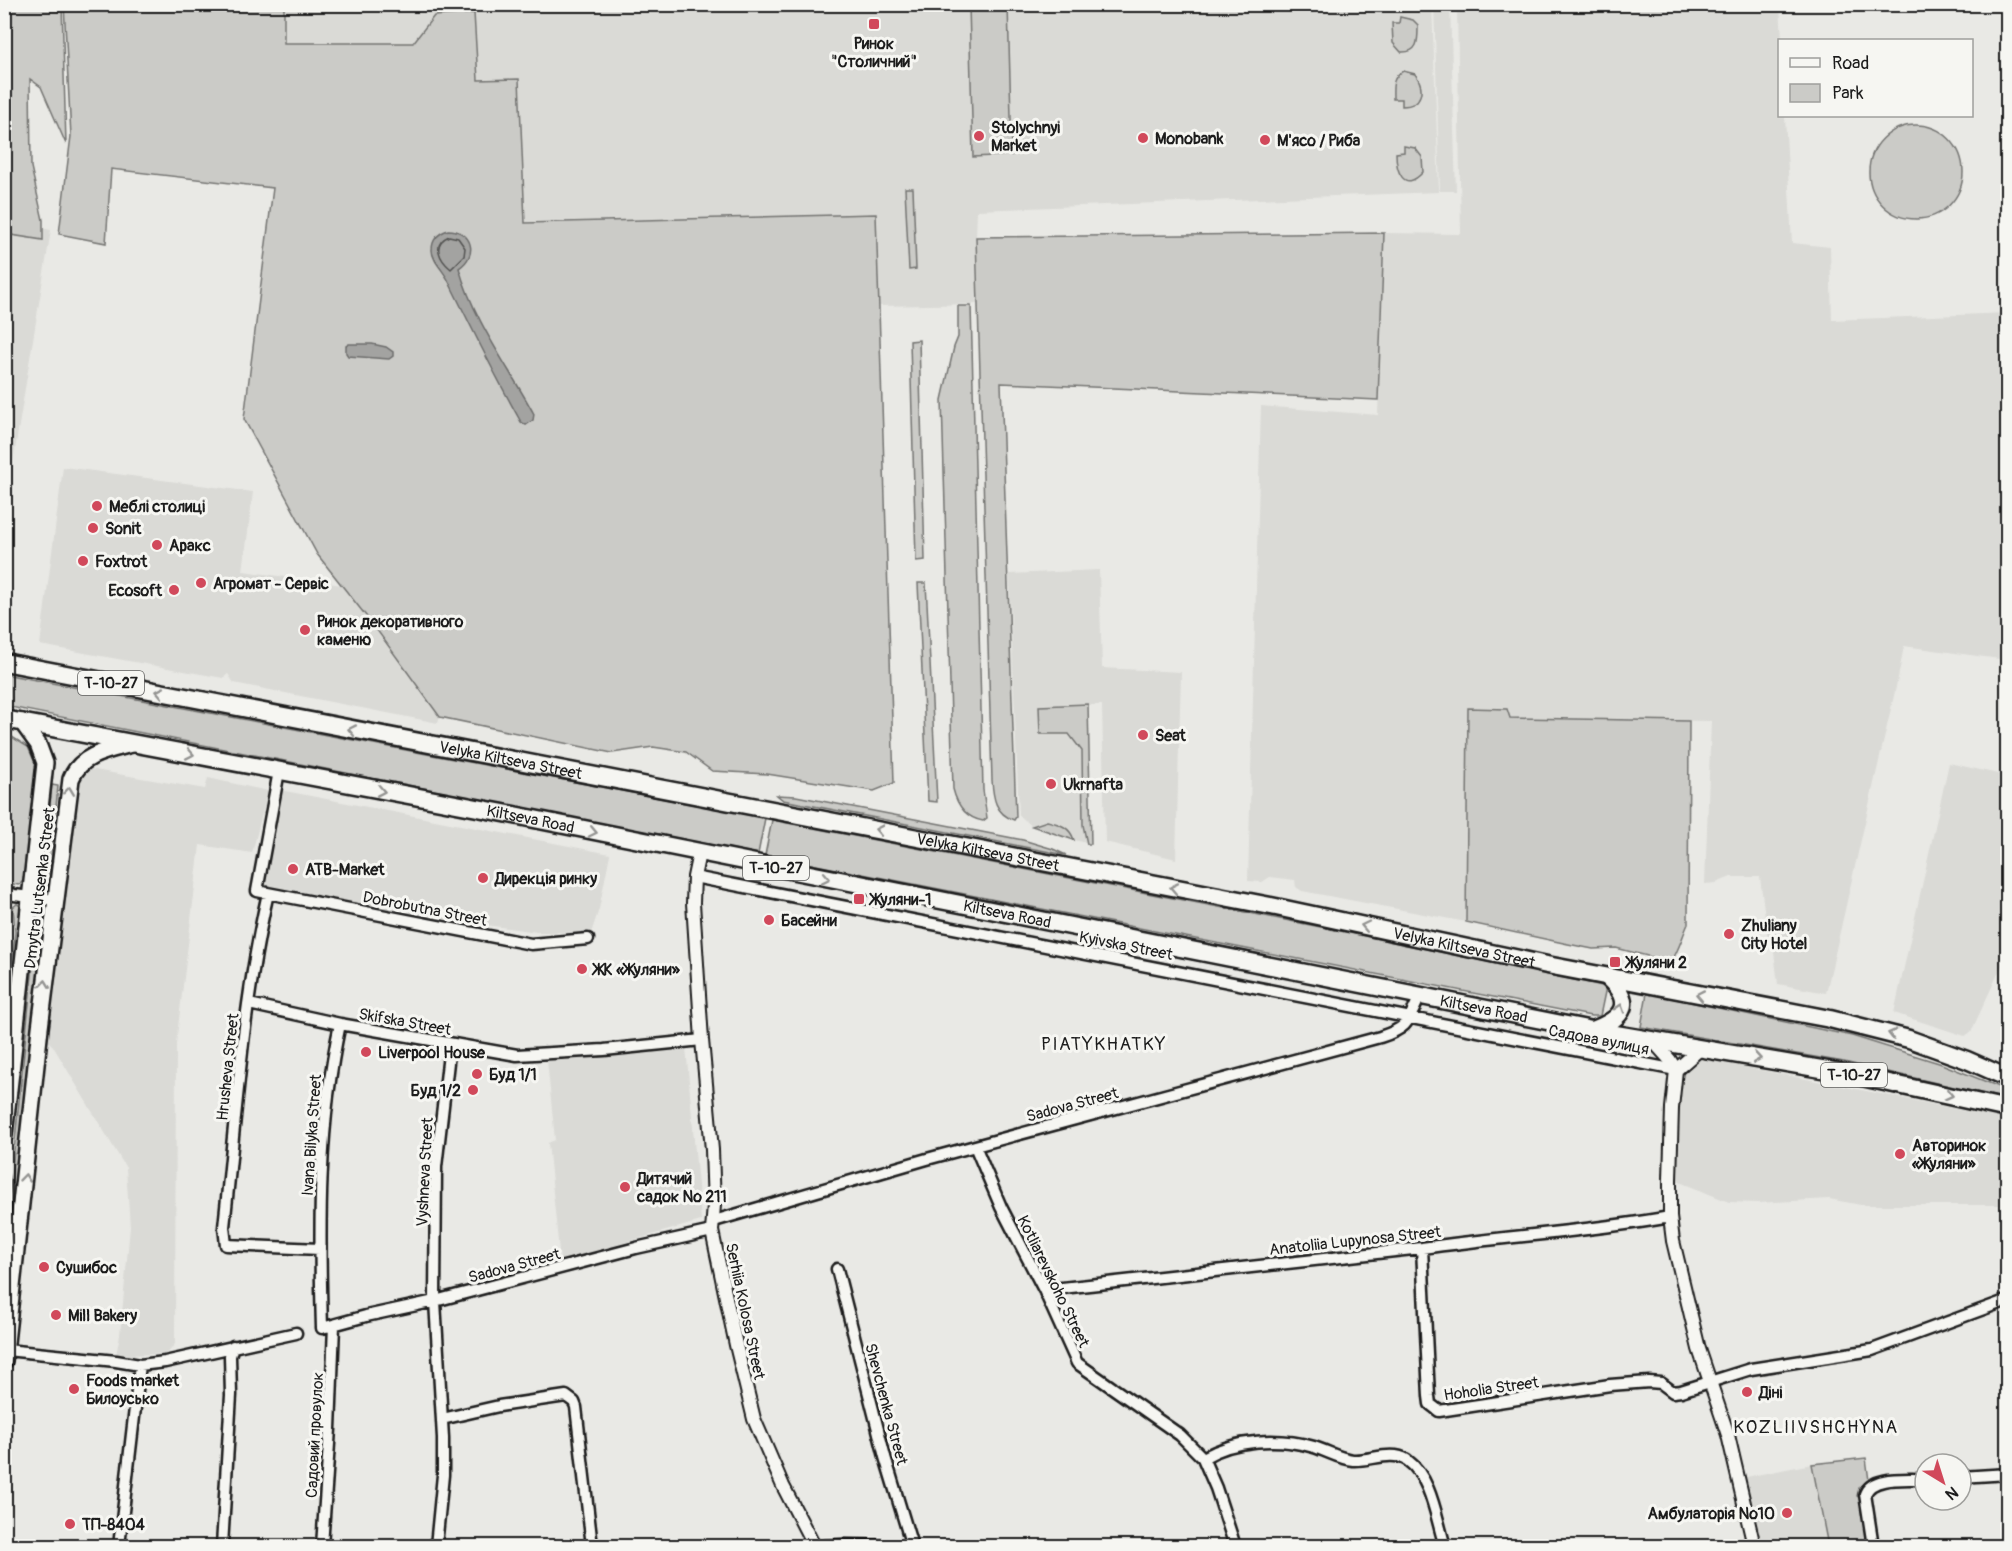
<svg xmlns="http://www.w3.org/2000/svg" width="2012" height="1551" font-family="Pangolin,sans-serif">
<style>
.built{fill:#dadad6}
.green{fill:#cbcbc7;stroke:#747472;stroke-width:1.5}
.water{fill:#a3a3a1;stroke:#6d6d6c;stroke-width:1.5}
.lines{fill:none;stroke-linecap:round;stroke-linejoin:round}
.shore{stroke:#525251;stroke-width:1.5}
.minor-casing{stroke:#1c1c1c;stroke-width:15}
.tertiary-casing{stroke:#1c1c1c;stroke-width:16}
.secondary-casing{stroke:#1c1c1c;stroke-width:20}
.trunk-casing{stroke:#1c1c1c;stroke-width:21}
.minor{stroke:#f6f6f2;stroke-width:10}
.tertiary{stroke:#f6f6f2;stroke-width:12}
.secondary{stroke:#f6f6f2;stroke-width:15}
.trunk{stroke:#f6f6f2;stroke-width:16}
.oneway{stroke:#949492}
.poi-dot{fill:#d1495b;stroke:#f6f6f2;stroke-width:2}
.labels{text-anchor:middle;stroke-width:6;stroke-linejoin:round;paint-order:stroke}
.shield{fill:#f6f6f2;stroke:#5d5d5c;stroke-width:1.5}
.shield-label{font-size:15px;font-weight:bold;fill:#1c1c1c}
.poi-label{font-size:16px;font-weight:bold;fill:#1c1c1c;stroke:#f6f6f2;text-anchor:start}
.street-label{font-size:16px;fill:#1c1c1c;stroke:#f6f6f2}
.neighbourhood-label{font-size:18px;letter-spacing:1.5px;fill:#1c1c1c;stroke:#f6f6f2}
</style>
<rect width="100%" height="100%" fill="#e9e9e5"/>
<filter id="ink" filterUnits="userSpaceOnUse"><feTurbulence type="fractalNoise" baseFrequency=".0167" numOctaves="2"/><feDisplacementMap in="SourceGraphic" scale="12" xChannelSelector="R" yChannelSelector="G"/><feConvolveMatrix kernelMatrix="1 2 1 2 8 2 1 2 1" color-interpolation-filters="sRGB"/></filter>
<g filter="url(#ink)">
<path class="built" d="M284 4 1432 5 1439 192 977 210 976 237 977 304 879 306 876 214 525 223 519 79 478 80 434 16 413 43H283Z
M1434 5H1450L1456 191H1440Z
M1457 5H1780L1782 40H1780V116H1785L1792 243 1830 247 1832 320 2008 313 2007 660 1904 646 1898 678 1826 993 1778 984 1773 944 1767 933 1760 877H1731L1716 883 1705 884 1711 721 1509 718 1506 709H1468L1466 922 1302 891 1296 887 1295 880 1270 877 1262 882 1248 881 1261 406 1378 415 1384 233 1461 234Z
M5 221 51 230 11 474 5 480Z
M63 467 253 492 243 571 342 585 440 717 438 723 234 683 228 674 223 678 40 645Z
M1099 570 1102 668 1181 672 1176 859 1105 842 1102 705H1088L1091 844 1061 837 1032 826 1019 815 1009 574Z
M1949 763 2007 776V881L2000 906 2002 965 1971 1032 1965 1036 1894 1013Z
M83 768 205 789 208 778 268 791 252 853 200 845 176 1044 175 1344 167 1354 116 1355 120 1335 130 1227 126 1168 53 1046 46 1039 76 775Z
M280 790 610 854 599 909 591 933 537 932 437 918 261 886Z
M686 1047 701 1221 560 1261 548 1143 555 1140 547 1060Z
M1699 1059 1710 1060 2007 1119V1205H1861L1829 1199 1758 1203 1729 1202 1677 1181V1098L1679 1079 1688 1064Z
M1812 1464 1828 1546H1760L1746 1477Z"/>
<path class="green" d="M5 4 62 5 66 144 41 87 30 79 31 167 43 220V240L5 234Z
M64 4 284 5V43H413L434 16 474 13 478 80 519 79 525 223 876 214 894 783 874 791 767 774 712 771 686 752 653 747 612 753 440 717 374 626 317 554 244 419 273 188 111 169 106 243 59 234 71 136Z
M969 5H1008L1012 155 973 157Z
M1400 17 1413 20 1418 25C1418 40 1419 53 1401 52L1393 43 1392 23H1399Z
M1403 71 1415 74C1426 89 1422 106 1402 106V99H1393C1393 87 1391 78 1403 71Z
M1869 172a47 47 0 1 1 94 0a47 47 0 1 1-94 0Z
M1404 146 1415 148 1422 157 1423 172C1403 194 1396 170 1396 153L1404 152Z
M905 188H913L916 269 909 270Z
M1384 233 1378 400 1001 383 1016 817 1014 820C995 814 993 797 992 780L976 237Z
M958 306H971L983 790 987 818 983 821C966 818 957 805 953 789L942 400 954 347 958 337Z
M919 340 925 560 916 561 910 341Z
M918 583H926L937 802 928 801Z
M4 674 765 818 758 854 5 706Z
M1088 704 1091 844H1087L1083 825 1082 751 1069 734H1040L1039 706Z
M1468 708 1507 709 1510 718 1689 721 1688 924C1682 937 1679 950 1671 962L1616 948 1593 949 1568 944 1466 922Z
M4 732 28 747 36 765 25 879 19 885 13 884 5 878Z
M52 785 58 786 48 889H41Z
M777 795 796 796 1023 840 1053 849 1066 855 783 800Z
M772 820 1326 928 1598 985 1606 987 1600 1016H1591L765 855Z
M1047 821C1060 824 1070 827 1074 840L1032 826Z
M17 904 23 907 5 1088V1035L15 932 13 907Z
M39 906 45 907 5 1296V1239Z
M1647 993 1852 1036 1939 1063 2007 1090V1099L1844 1062 1641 1027Z
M1866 1458 1869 1481 1859 1488 1857 1496 1862 1500 1870 1546H1828L1812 1464Z"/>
<path class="water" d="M448 230C472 230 479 255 459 268 474 321 508 366 534 414L533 420 526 425 521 422C495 376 472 329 449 282 445 272 432 261 432 250 432 239 439 233 448 230Z
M349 344H372L386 347 393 352V356L389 359 348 356 346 353V346Z"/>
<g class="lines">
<path class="shore" d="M449 236 458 238 465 248 464 256 451 269C440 260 431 244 449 236Z"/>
<defs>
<path id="minor" d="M279 771 257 891 531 944 588 939
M694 877 1676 1070
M4 892 14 895 56 900
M268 893C243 1002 236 1115 224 1227L226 1245 320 1249
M249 1004 340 1024 517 1055 604 1050 702 1040
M340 1024C318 1125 319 1226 322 1328L366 1316 435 1301 636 1248 712 1231
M975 1146 1001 1207 1044 1290 1077 1363 1180 1435 1203 1458 1216 1488 1235 1546
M714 1221 927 1159 1380 1037C1408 1028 1408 1022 1420 996
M1422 1248 1429 1396 1430 1404 1439 1411 1610 1385 1649 1382 1661 1383 1673 1392 1681 1391 1751 1369 1872 1350 2008 1300
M837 1269 885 1457 912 1546
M1044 1290 1422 1248C1505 1236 1588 1232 1670 1217
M6 1350 116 1361 140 1365 165 1362 296 1333
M442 1419 499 1406 566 1396 574 1402 576 1407 592 1546
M1203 1458C1235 1439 1279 1437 1314 1447 1327 1451 1340 1459 1353 1460 1370 1461 1392 1450 1407 1460 1432 1478 1436 1519 1445 1546
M1961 1477 2008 1474
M119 1546 140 1365
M222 1546 231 1395 230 1356 233 1346
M322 1546 330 1429 334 1325
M436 1546 443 1475V1438L435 1301 436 1167 450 1045
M824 1546 842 1545 897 1546
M1873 1546 1865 1494C1872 1475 1907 1480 1925 1479"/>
<path id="tertiary" d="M699 853 694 877 693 903 702 1040 712 1150 714 1205 712 1231 736 1345 754 1419 783 1486 814 1546
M1653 1041 1670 1060 1676 1070 1672 1108 1670 1180V1217L1673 1241 1699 1349 1728 1435 1754 1546
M1676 1070 1700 1049"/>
<path id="secondary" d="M4 1135 45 763 38 744 22 722
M4 1361 40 1028 71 779C81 754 109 750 132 744"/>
<g id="trunk">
<path id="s1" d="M4 662 1276 907 1547 965 1830 1019 1909 1039 1967 1060 2008 1078"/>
<path id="s2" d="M4 719 504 813 1592 1030 1839 1072 2008 1109"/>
<path d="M1593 1030C1624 1018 1635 1003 1607 977"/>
</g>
</defs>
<use href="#minor" class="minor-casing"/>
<use href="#tertiary" class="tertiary-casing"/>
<use href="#secondary" class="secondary-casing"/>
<use href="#trunk" class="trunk-casing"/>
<use href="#minor" class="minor"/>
<use href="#tertiary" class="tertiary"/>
<use href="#secondary" class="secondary"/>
<use href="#trunk" class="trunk"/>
</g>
<defs><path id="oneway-chevron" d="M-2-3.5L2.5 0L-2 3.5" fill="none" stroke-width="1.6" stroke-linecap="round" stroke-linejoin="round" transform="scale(1.5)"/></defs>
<g class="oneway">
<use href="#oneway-chevron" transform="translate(160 692) rotate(-169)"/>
<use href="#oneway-chevron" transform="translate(352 730) rotate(-169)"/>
<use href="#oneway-chevron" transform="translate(190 754) rotate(11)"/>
<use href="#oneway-chevron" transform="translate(69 791) rotate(-83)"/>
<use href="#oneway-chevron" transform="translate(381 791) rotate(11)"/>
<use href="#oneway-chevron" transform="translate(879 830) rotate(-169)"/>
<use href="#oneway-chevron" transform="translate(593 832) rotate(12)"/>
<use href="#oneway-chevron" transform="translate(826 878) rotate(11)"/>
<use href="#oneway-chevron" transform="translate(1174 888) rotate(-169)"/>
<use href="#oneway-chevron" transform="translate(1365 926) rotate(-168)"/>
<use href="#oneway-chevron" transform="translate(45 984) rotate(-83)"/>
<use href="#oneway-chevron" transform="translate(1700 995) rotate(-169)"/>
<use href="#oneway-chevron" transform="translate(1620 1008) rotate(-72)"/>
<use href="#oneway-chevron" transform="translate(1892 1034) rotate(-165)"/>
<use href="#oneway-chevron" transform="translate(1757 1058) rotate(9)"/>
<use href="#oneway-chevron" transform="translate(1949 1095) rotate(13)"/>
<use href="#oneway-chevron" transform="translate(25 1178) rotate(-84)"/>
</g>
</g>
<g class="poi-dot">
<rect x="868" y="18" width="12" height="12" rx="3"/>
<circle cx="979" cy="136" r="6"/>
<circle cx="1143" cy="138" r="6"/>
<circle cx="1265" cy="140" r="6"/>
<circle cx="97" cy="506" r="6"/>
<circle cx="93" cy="528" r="6"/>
<circle cx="157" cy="545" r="6"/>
<circle cx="83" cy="561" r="6"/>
<circle cx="201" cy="583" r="6"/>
<circle cx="174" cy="590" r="6"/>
<circle cx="305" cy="630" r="6"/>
<circle cx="1143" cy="735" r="6"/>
<circle cx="1051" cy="784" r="6"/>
<circle cx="293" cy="869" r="6"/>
<circle cx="483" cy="878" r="6"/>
<rect x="853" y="893" width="12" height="12" rx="3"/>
<circle cx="769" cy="920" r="6"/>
<circle cx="1729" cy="934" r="6"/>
<rect x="1609" y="956" width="12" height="12" rx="3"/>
<circle cx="582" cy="969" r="6"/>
<circle cx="366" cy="1052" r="6"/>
<circle cx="477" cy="1074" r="6"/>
<circle cx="473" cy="1090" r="6"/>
<circle cx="1900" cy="1154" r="6"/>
<circle cx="625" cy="1187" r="6"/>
<circle cx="44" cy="1267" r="6"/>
<circle cx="56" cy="1315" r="6"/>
<circle cx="74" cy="1389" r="6"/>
<circle cx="1747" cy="1392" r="6"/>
<circle cx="1787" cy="1513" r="6"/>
<circle cx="70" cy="1524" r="6"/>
</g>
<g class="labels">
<g class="shield">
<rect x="78" y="671" width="66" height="24" rx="4.5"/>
<rect x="743" y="856" width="66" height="24" rx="4.5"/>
<rect x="1821" y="1063" width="66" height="24" rx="4.5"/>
</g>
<g class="shield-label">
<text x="111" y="688">Т-10-27</text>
<text x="776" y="873">Т-10-27</text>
<text x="1854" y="1080">Т-10-27</text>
</g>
<g class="poi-label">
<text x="874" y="49" text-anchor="middle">Ринок<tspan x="874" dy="18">"Столичний"</tspan></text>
<text x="991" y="133">Stolychnyi<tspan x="991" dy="18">Market</tspan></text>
<text x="1155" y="144">Monobank</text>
<text x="1277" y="146">М'ясо / Риба</text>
<text x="109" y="512">Меблі столиці</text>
<text x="105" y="534">Sonit</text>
<text x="169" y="551">Аракс</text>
<text x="95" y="567">Foxtrot</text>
<text x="213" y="589">Агромат - Сервіс</text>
<text x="162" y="596" text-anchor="end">Ecosoft</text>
<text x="317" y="627">Ринок декоративного<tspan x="317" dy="18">каменю</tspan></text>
<text x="1155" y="741">Seat</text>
<text x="1063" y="790">Ukrnafta</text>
<text x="305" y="875">ATB-Market</text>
<text x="495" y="884">Дирекція ринку</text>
<text x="871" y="905">Жуляни-1</text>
<text x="781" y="926">Басейни</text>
<text x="1741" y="931">Zhuliany<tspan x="1741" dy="18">City Hotel</tspan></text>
<text x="1627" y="968">Жуляни 2</text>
<text x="594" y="975">ЖК «Жуляни»</text>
<text x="378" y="1058">Liverpool House</text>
<text x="489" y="1080">Буд 1/1</text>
<text x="461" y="1096" text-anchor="end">Буд 1/2</text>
<text x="1912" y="1151">Авторинок<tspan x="1912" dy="18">«Жуляни»</tspan></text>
<text x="637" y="1184">Дитячий<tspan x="637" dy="18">садок № 211</tspan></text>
<text x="56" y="1273">Сушибос</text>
<text x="68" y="1321">Mill Bakery</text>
<text x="86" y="1386">Foods market<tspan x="86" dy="18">Билоусько</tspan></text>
<text x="1759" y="1398">Діні</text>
<text x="1775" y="1519" text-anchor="end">Амбулаторія №10</text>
<text x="82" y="1530">ТП-8404</text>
</g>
<g class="street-label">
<text dy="6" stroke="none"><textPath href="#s1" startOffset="516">Velyka Kiltseva Street</textPath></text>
<text dy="6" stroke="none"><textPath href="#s2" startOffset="536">Kiltseva Road</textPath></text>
<text dy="6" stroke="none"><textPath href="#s1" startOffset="1002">Velyka Kiltseva Street</textPath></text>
<text transform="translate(39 888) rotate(-83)" y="6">Dmytra Lutsenka Street</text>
<text transform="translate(425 908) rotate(11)" y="6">Dobrobutna Street</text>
<text dy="6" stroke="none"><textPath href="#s2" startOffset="1022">Kiltseva Road</textPath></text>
<text transform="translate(1126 945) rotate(11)" y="6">Kyivska Street</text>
<text dy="6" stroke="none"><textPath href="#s1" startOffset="1488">Velyka Kiltseva Street</textPath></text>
<text dy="6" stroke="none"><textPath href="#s2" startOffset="1508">Kiltseva Road</textPath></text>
<text transform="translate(405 1021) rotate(10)" y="6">Skifska Street</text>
<text transform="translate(1599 1039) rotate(11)" y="6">Садова вулиця</text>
<text transform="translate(227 1067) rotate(-84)" y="6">Hrusheva Street</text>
<text transform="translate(1072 1104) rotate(-15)" y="6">Sadova Street</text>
<text transform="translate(311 1135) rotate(-86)" y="6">Ivana Bilyka Street</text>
<text transform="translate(424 1172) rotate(-87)" y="6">Vyshneva Street</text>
<text transform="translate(1355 1240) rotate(-6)" y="6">Anatoliia Lupynosa Street</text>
<text transform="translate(514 1265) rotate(-15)" y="6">Sadova Street</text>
<text transform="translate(1054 1281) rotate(64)" y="6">Kotliarevskoho Street</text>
<text transform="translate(746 1311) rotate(78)" y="6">Serhiia Kolosa Street</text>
<text transform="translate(1491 1388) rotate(-8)" y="6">Hoholia Street</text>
<text transform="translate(887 1404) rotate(75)" y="6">Shevchenka Street</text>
<text transform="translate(314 1435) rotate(-87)" y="6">Садовий провулок</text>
</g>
<g class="neighbourhood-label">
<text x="1104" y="1050">PIATYKHATKY</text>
<text x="1816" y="1433">KOZLIIVSHCHYNA</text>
</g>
</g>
<rect width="2012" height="1551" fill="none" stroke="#f6f6f2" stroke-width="24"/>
<rect x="12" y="12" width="1988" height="1527" fill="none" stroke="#1c1c1c" stroke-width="2" filter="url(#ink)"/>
<rect x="1778" y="39" width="195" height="78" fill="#f6f6f2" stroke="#9f9f9c" stroke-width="1.5"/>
<rect x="1790" y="58" width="30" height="9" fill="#f6f6f2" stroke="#9f9f9c" stroke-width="1.5"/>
<text x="1832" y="69" font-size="18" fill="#1c1c1c">Road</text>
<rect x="1790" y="84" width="30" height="18" fill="#cbcbc7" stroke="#9f9f9c" stroke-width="1.5"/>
<text x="1832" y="99" font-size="18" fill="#1c1c1c">Park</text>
<g transform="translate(1943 1482) rotate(142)"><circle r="28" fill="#f6f6f2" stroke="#9f9f9c" stroke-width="1.5"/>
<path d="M0-4.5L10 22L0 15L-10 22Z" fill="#d1495b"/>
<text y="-9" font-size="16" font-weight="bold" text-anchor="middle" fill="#1c1c1c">N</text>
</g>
</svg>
